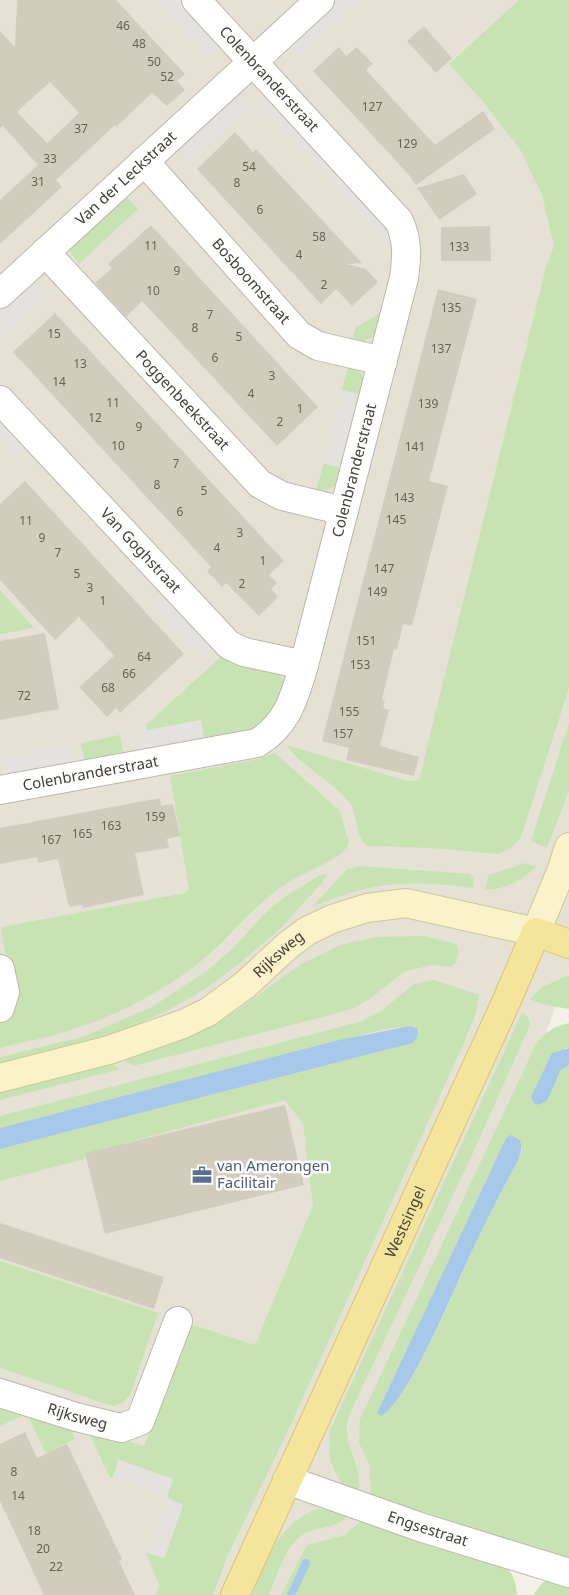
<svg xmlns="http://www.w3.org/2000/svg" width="569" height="1595" font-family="'Noto Sans',sans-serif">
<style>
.residential{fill:#e5e2d5}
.green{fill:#c8e3b3;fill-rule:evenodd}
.parking{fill:#e3e2de}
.water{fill:#a8c8ea}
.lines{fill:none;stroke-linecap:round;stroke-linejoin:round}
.stream{stroke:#a8c8ea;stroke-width:8}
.building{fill:#d2ccbd;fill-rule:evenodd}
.street-casing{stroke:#bdb8aa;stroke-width:30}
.secondary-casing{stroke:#cec59a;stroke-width:30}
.primary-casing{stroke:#d9c46e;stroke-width:30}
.street{stroke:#fff;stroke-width:28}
.secondary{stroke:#faf3c9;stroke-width:28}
.primary{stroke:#f5e59c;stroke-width:28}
.labels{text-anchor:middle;stroke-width:5;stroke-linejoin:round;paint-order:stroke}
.number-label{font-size:12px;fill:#686358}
.street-label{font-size:15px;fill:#444037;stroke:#fff}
.service-label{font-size:15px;fill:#4e5e75;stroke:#fff;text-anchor:start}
</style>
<rect width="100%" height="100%" fill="#f2f0e7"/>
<path class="residential" d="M0 0H569V971L335 1595H0Z"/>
<path class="green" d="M519 0H569V688L521 837 510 849 497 854 431 848 368 846C355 839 358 817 351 805 334 781 304 769 286 745L408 781 419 780 546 267 554 246 542 195 521 151 485 104 449 64Z
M121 190 138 209 79 264 70 252 69 243Z
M379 314 383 315 375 336 361 342 352 340 356 327Z
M348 365C364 369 367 382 363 395L342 390Z
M324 463 344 469C340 482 332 493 316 490Z
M0 590 34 628 0 634Z
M224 654 278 672 286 686 277 710 256 728 204 741 200 720 147 730 146 725Z
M569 722V791L547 848 531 841Z
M120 735 124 756 85 763 81 743Z
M275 753 340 811 349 843C345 858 303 873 290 881 253 904 228 941 194 967 154 997 103 1022 55 1035 37 1040 18 1043 0 1048V1022L13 1000 1 927 185 893 189 889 170 776 259 759Z
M525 863 536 867C520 882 506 889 485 890L489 875Z
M360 866 470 874 474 880 473 888C407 880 374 881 312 907L347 869Z
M327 874C322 886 307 898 298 909 285 925 270 938 254 951 174 1022 100 1040 0 1066V1057L82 1037 152 1007 208 970 234 947 270 908 286 896 320 875Z
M424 936 456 944 459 953 455 964 451 967 431 965 404 972 370 999 354 1008 330 1015 133 1066 125 1060 126 1058 153 1051 210 1027 235 1012 301 964 340 945 376 937Z
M569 975V1009L541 1004 530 999 542 987Z
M434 980 479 995 476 1013 463 1045 286 1435 227 1557 213 1595H156L159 1584 146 1554 148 1553 165 1557 183 1505 168 1499 167 1496 173 1479 119 1460 113 1477 110 1478 86 1427 144 1446 190 1324 255 1345 313 1205 303 1124 285 1100 85 1154V1159L0 1181V1149L413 1043 417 1037 400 1027 381 1030 0 1128V1116L359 1022 381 1011 414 984Z
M522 1013 528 1017 530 1025 473 1153 350 1413C338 1445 364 1461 358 1492L347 1490C331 1472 327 1453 330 1430Z
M569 1023V1048H565L538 1105 547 1101 561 1070 569 1065V1566L374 1498 371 1493 369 1464 359 1443 360 1419 535 1046C544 1032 553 1027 569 1023ZM506 1138 522 1149 519 1159C503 1188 488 1217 474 1247 458 1280 409 1402 381 1416L377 1413Z
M110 1063 121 1069 0 1100V1091Z
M0 1261 158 1313 130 1395 123 1403 112 1406 0 1368Z
M0 1399 70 1428 75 1439 46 1454 27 1414 0 1426Z
M317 1509H330L350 1513C338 1530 320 1525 304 1534 285 1545 277 1576 269 1595H252C269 1559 277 1524 317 1509Z
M362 1520 501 1562C512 1572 516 1580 517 1595H281L307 1545 345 1535Z
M554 1576 569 1581V1595H533L542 1583Z"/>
<path class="parking" d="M156 0H183L223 42 207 56Z
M334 0H360L298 57 286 44Z
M234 89 250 106 190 161 174 144Z
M273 97 386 220 397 254 262 107Z
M28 279 44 298 0 337V304Z
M342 390 363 395 344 469 324 463Z
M0 413 29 445 15 457 0 441Z
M164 592 215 647 202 659 151 604Z
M201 720 204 741 143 752 140 732Z
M68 745 72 766 7 778 3 758Z
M119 1460 173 1479 167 1496 169 1499 183 1505 164 1558 148 1553 167 1500 166 1497 113 1477Z"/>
<path class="water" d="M411 1026 418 1029 417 1037 413 1043 0 1149V1128L339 1040Z
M569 1048V1065L561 1070 547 1101 538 1105 534 1103 531 1097 552 1053Z
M511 1135 520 1140C522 1148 521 1151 519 1159 503 1188 488 1217 474 1247 457 1281 410 1400 381 1416L377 1413 506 1138Z"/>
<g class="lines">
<path class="stream" d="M291 1595 306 1563"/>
</g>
<path class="building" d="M17 0H116L185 74 177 81 185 90 167 106 152 93 116 127 115 125 56 180 62 187 0 244V200L38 165 3 126 0 128V31L15 47ZM50 82 79 113 47 143 17 112Z
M424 26 452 58 436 73 407 41Z
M339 47 346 56 357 47 373 64 366 70 435 145 483 111 495 129 416 185 408 174 313 71Z
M235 132 253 152 256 149 362 263 347 264 366 269 378 282 352 306 336 289 321 304 197 169Z
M464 174 477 194 439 220 417 188Z
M151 225 318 407 277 446 142 301 126 317 95 283 112 268 108 264Z
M490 226 491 261H441V227Z
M438 289 477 299 429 481 448 486 412 626 403 624 397 650 394 649 382 699 385 700 383 708 389 710 380 746 419 757 414 776 346 760 349 748 322 741Z
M55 313 284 561 269 575 277 583 271 589 278 597 259 616 226 583 222 587 207 571 211 567 13 352Z
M25 481 184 654 120 713 116 708 107 717 79 687 114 656 79 617 55 640 0 580V504Z
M45 633 59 709 0 720V641Z
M160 798 161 806 173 804 180 836 167 839 169 848 135 853 144 895 83 908V905L69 907 58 859 38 863 37 857 0 864V828Z
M285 1105 304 1185 105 1234 85 1153Z
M0 1223 164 1277 154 1309 0 1258Z
M25 1432 37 1458 67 1444 122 1559 119 1561 135 1595H44L0 1501V1444Z"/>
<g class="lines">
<defs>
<g id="street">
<path id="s1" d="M144 161 299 335 318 346 383 361"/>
<path id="s2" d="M45 252 260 484 282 496 344 511"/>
<path id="s3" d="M0 294 320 0"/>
<path id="s4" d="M0 400 229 645 244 652 304 665"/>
<path id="s5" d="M0 790 257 743C288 724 294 698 304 665L404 278C407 256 408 241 399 221L196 0"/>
<path d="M0 969 5 992 0 1008"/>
<path id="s6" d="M0 1393 76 1417 121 1428 140 1421 178 1321"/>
<path id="s7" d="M287 1480 420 1527 569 1573"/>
</g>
<g id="secondary">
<path id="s8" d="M0 1078 109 1050 183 1024 208 1012 245 985 287 946 307 931 332 919 367 908 406 903 536 932 562 869 569 847"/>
</g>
<g id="primary">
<path id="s9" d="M235 1595 507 1000 536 932 569 944"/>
</g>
</defs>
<use href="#street" class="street-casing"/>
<use href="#secondary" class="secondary-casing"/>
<use href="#primary" class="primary-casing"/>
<use href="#street" class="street"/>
<use href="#secondary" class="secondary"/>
<use href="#primary" class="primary"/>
</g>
<defs>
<symbol id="office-bare" viewBox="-9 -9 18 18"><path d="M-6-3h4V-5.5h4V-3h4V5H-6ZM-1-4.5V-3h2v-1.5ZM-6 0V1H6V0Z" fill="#5c6f8a" stroke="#fff" stroke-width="2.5" paint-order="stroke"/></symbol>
</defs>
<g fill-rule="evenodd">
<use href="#office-bare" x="188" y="1161" width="28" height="28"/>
</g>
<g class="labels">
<g class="number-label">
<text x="123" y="30">46</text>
<text x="139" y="48">48</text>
<text x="154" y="66">50</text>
<text x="167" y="81">52</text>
<text x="372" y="111">127</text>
<text x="81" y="133">37</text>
<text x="407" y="148">129</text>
<text x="50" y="163">33</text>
<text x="249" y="171">54</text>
<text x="38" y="186">31</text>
<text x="237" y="187">8</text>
<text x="260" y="214">6</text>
<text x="319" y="241">58</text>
<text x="151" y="250">11</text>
<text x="459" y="251">133</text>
<text x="299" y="259">4</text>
<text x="177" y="275">9</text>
<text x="324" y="289">2</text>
<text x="153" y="295">10</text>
<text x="451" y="312">135</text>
<text x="210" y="319">7</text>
<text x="195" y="332">8</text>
<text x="54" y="338">15</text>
<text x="239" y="341">5</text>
<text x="441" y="353">137</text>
<text x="215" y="362">6</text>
<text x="80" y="368">13</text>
<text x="272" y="380">3</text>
<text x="59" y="386">14</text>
<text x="251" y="398">4</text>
<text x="113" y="407">11</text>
<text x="428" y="408">139</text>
<text x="300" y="413">1</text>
<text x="95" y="422">12</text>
<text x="280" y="426">2</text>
<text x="139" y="431">9</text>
<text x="118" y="450">10</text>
<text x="415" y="451">141</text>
<text x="176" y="468">7</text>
<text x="157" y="489">8</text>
<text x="204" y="495">5</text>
<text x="404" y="502">143</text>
<text x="180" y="516">6</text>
<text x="396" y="524">145</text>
<text x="26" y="525">11</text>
<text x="240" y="537">3</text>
<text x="42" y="542">9</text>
<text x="217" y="552">4</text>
<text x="58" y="557">7</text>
<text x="263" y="565">1</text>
<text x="384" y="573">147</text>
<text x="77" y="578">5</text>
<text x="242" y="588">2</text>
<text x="90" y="592">3</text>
<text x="377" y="596">149</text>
<text x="103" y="605">1</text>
<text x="366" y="645">151</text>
<text x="144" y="661">64</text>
<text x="360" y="669">153</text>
<text x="129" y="678">66</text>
<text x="108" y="692">68</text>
<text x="24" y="700">72</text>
<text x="349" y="716">155</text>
<text x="343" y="738">157</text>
<text x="155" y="821">159</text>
<text x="111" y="830">163</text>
<text x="82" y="838">165</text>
<text x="51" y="844">167</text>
<text x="14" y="1476">8</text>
<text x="18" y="1500">14</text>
<text x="34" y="1535">18</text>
<text x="43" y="1553">20</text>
<text x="56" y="1571">22</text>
</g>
<g class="street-label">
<text transform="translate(269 79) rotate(47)" y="5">Colenbranderstraat</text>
<text dy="5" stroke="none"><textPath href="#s3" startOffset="171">Van der Leckstraat</textPath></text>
<text dy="5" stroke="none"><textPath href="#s1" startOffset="161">Bosboomstraat</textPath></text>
<text dy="5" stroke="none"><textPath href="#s2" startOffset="202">Poggenbeekstraat</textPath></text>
<text dy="5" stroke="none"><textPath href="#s5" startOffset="556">Colenbranderstraat</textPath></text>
<text dy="5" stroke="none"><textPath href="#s4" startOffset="206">Van Goghstraat</textPath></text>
<text dy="5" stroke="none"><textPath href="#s5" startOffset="92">Colenbranderstraat</textPath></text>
<text dy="5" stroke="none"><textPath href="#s8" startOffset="310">Rijksweg</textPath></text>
<text dy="5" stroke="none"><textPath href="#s9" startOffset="410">Westsingel</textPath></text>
<text dy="5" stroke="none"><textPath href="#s6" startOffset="81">Rijksweg</textPath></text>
<text dy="5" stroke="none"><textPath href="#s7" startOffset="149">Engsestraat</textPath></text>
</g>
<g class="service-label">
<text x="217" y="1171">van Amerongen<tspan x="217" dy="17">Facilitair</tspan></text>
</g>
</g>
</svg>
